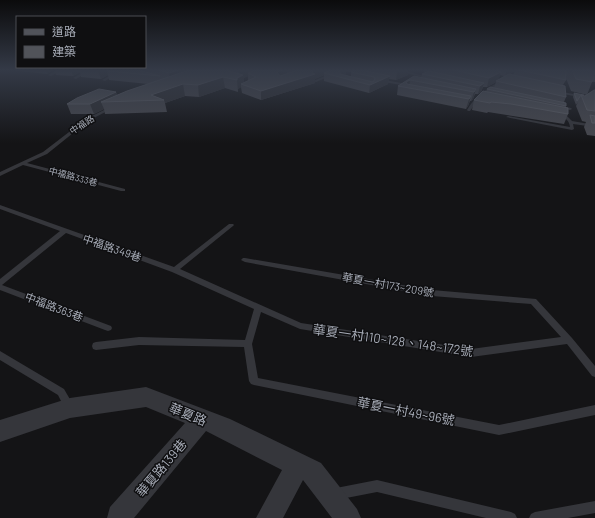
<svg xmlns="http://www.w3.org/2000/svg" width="595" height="518" font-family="Barlow,'Noto Sans TC',sans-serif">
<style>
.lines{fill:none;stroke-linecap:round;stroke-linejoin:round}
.lane{fill:#35363b;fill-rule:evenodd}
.street{fill:#35363b;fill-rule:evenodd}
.primary{fill:#51535a;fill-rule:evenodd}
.wall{fill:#47484e;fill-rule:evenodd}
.shaded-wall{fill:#2e2f33}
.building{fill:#515359;stroke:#5f6168}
.labels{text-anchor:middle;stroke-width:3;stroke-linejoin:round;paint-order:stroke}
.far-street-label{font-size:9px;fill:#a6abb6;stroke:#0f0f11}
.street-label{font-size:11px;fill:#a6abb6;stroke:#0f0f11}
.near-street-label{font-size:13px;fill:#a6abb6;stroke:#0f0f11}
</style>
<rect width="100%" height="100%" fill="#141416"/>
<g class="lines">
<path class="lane" d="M57 70H62L51 76 48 75Z
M87 70H91L76 79 73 78Z
M120 70H124L105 81 102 80Z
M340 70H345L316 82 313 81Z
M395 70H402L431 78 429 79Z
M379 79 407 84 410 83 412 84 407 86 378 81Z
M502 80 505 81C491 91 480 95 470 111H468L467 110C475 96 488 88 502 80Z
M557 91 595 98V100L558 93H557Z
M558 105 571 108 572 109 570 110 557 107 556 106Z
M110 107 113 108 88 121 47 154 27 163 125 189V191H121L23 165 0 176V172L43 152 86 119Z
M558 113 566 115 572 121 595 125V127L573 124 574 129 572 130 506 117 508 116 570 127C569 119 564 117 557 115L556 114Z
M0 205 174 267 229 224H233L234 225 233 226 180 269 301 323 471 349 561 337 531 304 432 296 245 262 241 260 243 258H245L432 290 536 299 572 338 595 366V377L592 376 567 344 471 357 300 329 261 312 252 344 258 378 499 425 595 405V415L499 435 254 385 251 384 249 381 244 347 139 345 96 350 93 349 92 346 93 343 96 342 139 337 245 340 254 309 172 272 66 233 2 285 111 326 112 328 111 330 108 331 105 330 0 290V279L60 231 0 209Z
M0 351 64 389 75 408 74 411 70 413 66 411 58 395 0 360Z
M377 480 511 512 515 514 517 518H486L377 492 336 500 332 498 330 494 332 490 336 488Z
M595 501V513L568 518H529L531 514 535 512Z"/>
<path class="street" d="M146 387 230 419 321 463 357 509 361 518H332L303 480 283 518H256L282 470 206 431 134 518H107L110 507 185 423 146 407 70 418 0 442V420L70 398Z"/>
<path class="primary" d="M542 70H566L595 76V82L547 73Z"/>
</g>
<path class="wall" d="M12 70H53L47 74Z
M55 70H408V75L396 80 389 79 388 84 369 93 324 81V75L315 79V83L261 100 242 93 241 87 238 89V92L225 88 199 97 185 96 165 103 167 112 105 114 104 109 94 114H71L67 104 116 92 117 95 148 84 109 80 108 75 101 79 81 77 80 72 73 76 56 75ZM346 71 351 72V77L346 75ZM248 76V81L244 82V78Z
M424 70H431L429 71 434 72V70H565L566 80 563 85 566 97 564 102 566 106 565 108 568 114 564 124 488 112 487 113 472 110 474 100 487 92V89L494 88 496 82 487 87H483L481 92 478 94H475L473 99 471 101H470L468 106 466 109 397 95 398 86 414 76 421 78 422 74 424 73ZM515 71 513 75 510 74ZM500 75 504 76 498 80Z
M569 70H593L592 82 587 95 571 91 566 78Z
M595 90V136L587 135 584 127 586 122 582 121 576 106 578 102 576 105 573 97 574 93 585 96Z"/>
<path class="shaded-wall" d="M46 70H53L47 74Z
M71 70H79L80 72 73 76Z
M116 70 107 71 108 75 101 79 98 71Z
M178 70H198L171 82 169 73Z
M263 70 248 73V76L244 78V85L241 84V87L238 89V92L237 80V78L240 77 239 71Z
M283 70H287V78L278 81 277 72Z
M313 70H336L324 73V75L315 79V83L261 100V91L312 73Z
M340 70H346V76L340 77Z
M399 70H408V75L396 80 397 71Z
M424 70H431L424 74Z
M507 70H515V71L505 76Z
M501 72 498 81 487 87 489 78Z
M390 76 388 84 369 93 370 85Z
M223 77 225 88 199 97 198 85Z
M410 80 409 88 406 82Z
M484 83 481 92 478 94 480 86Z
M183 84 185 96 165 103 164 100 151 95Z
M476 89 473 99 471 101 474 92Z
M116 92 119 101 101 102 104 109 94 114 90 104Z
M471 96 468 106 466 109 469 99Z"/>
<path class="building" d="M108 70H138L160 76 107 71Z
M158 70H178L169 73Z
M189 70H225L243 75 237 78V80L223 77 198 85 183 84 151 95 164 100 101 102 127 91Z
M255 70H283L277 72 280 76 298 70H313L312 73 315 74 261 91 241 84 256 77 248 73Z
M331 70H340V74L373 82 375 79 374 77 351 72 355 70H361L390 76 370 85 324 73Z
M453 70H496L501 72 489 78Z
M519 70H565L566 80Z
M572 70 595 71V73L592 82 576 79Z
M429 71 484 83 480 86 422 74Z
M509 74 565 86 566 97 496 81Z
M414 76 476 89 474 92 410 80 406 82 407 84 471 96 469 99 398 86Z
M490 87 566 103V106L487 89Z
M99 89 116 92 90 104H67L77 98Z
M594 90H595V111L587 110 581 95 585 96Z
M483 91 568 108V114L511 104 491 102 490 103 474 100Z
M574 93 584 95 583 96 581 95 577 101Z
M590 115 595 116V123H592Z"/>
<linearGradient id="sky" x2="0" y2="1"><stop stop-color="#0b0b0c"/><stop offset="0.49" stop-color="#343a47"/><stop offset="1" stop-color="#343a47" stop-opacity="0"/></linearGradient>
<rect width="595" height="143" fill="url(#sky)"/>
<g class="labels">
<g class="far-street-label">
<text transform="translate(82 125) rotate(-33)" y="3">中福路</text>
<text transform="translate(73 177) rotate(15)" y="3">中福路333巷</text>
</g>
<g class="street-label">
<text transform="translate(112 248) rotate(19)" y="4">中福路349巷</text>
<text transform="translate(388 285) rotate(10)" y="4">華夏一村173~209號</text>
<text transform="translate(54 307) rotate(21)" y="4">中福路363巷</text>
</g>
<g class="near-street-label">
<text transform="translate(393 340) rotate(8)" y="5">華夏一村110~128、148~172號</text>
<text transform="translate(406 411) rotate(11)" y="5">華夏一村49~96號</text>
<text transform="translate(188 414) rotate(22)" y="5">華夏路</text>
<text transform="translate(161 468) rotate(-50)" y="5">華夏路139巷</text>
</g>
</g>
<rect x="16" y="16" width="130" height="52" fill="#0f0f11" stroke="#4b4d53"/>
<rect x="24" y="29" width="20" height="6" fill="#51535a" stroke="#4b4d53"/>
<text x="52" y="36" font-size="12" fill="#a6abb6">道路</text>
<rect x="24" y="46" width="20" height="12" fill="#515359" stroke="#4b4d53"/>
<text x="52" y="56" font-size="12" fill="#a6abb6">建築</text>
</svg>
